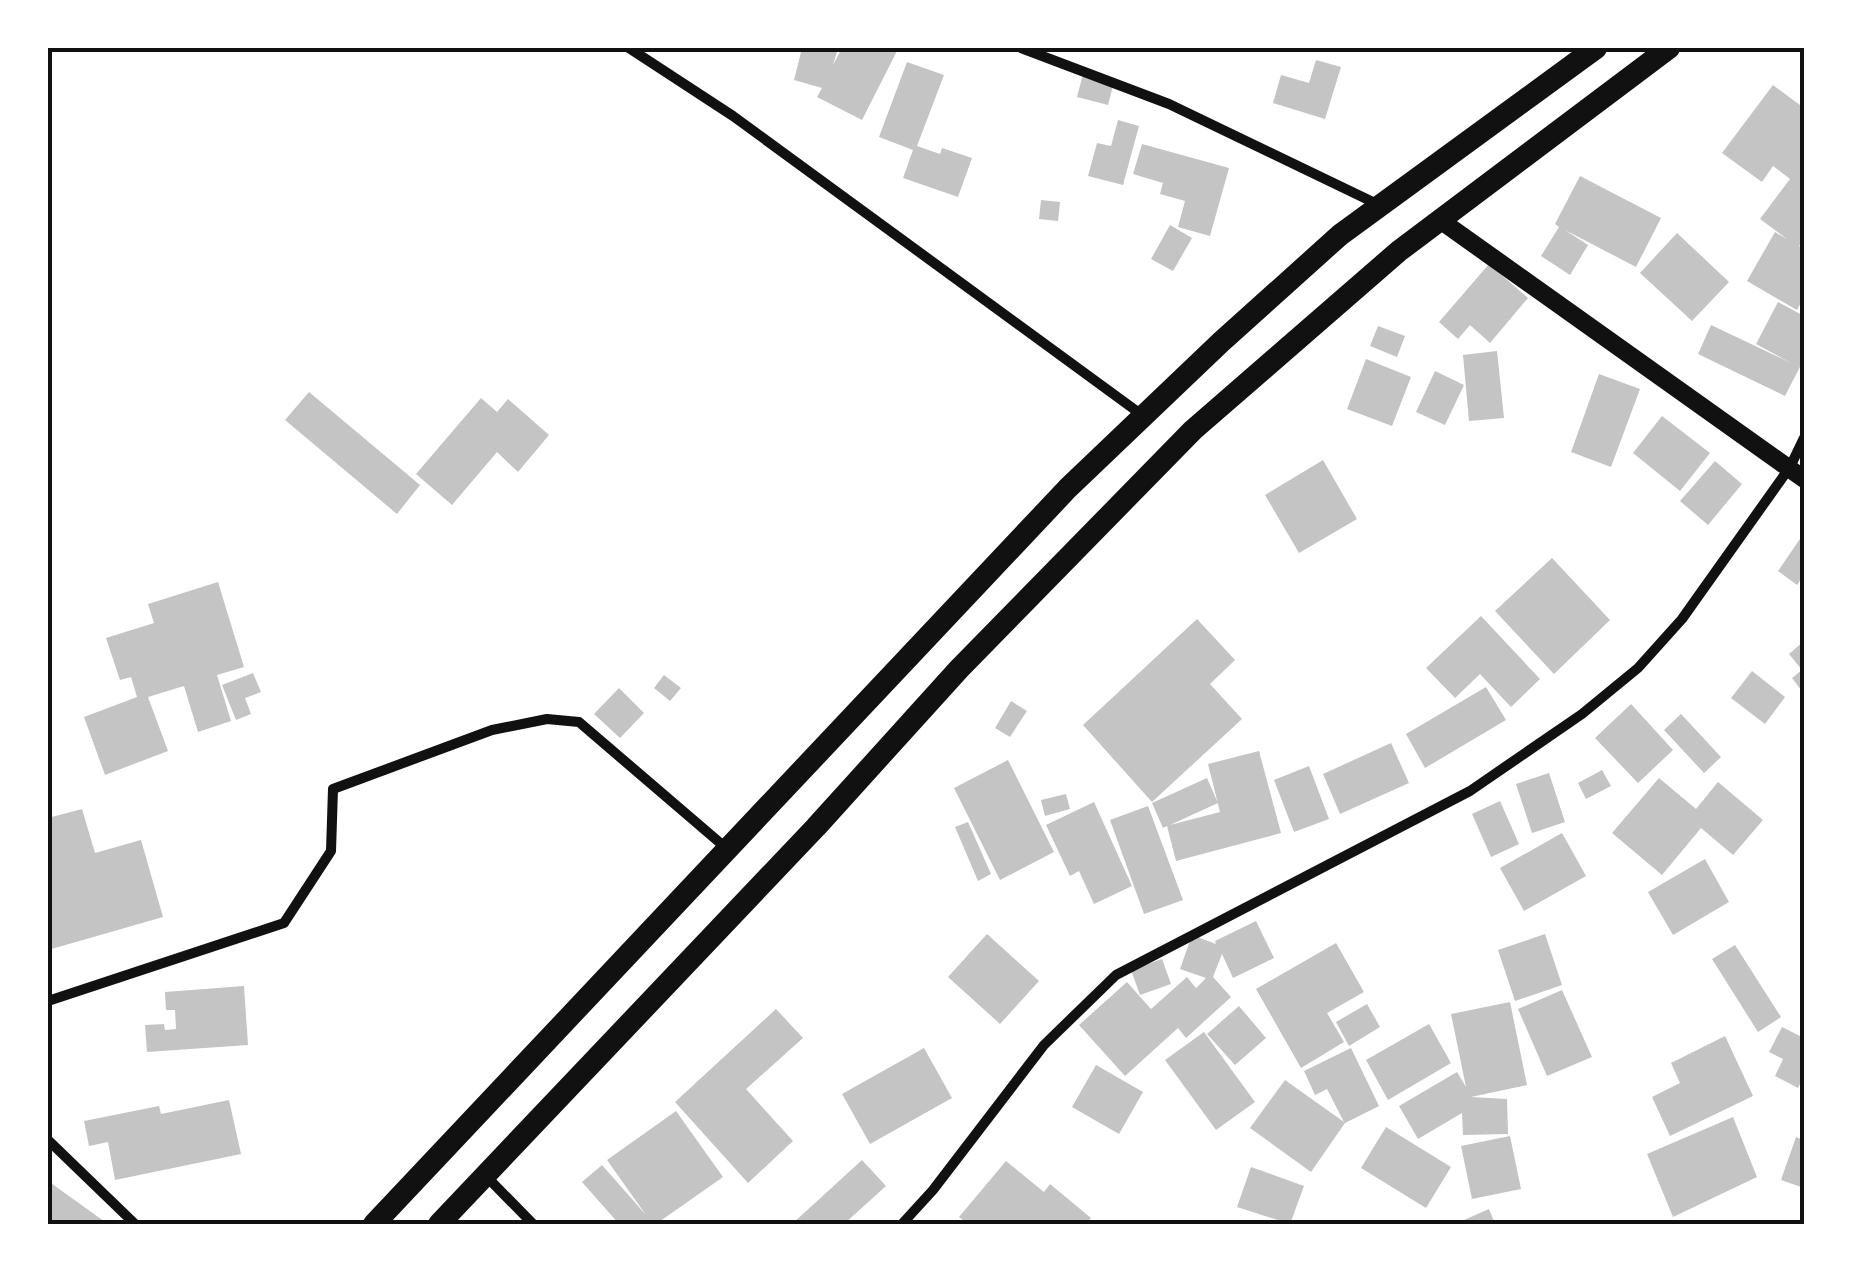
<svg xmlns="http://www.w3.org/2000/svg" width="1852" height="1272" font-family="'Space Grotesk',sans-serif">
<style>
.building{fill:#c4c4c4}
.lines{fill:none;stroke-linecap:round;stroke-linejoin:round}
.minor{stroke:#111;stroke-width:10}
.tertiary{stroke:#111;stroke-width:18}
.primary{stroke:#111;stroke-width:22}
.neatline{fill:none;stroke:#111;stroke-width:4}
</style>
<rect width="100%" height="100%" fill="#fff"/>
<path class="building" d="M802 48H838L833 65 842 48H890L897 51 862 120 817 97 822 88 794 80Z
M1316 60 1341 67 1325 119 1273 103 1281 75 1309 83Z
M907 62 944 75 917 146 940 154 942 148 972 158 958 197 903 178 913 150 879 137Z
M1083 74 1114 82 1108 105 1077 97Z
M1773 85 1804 108V177L1800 184 1804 187V239L1799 246 1804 249V297L1797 310 1747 281 1775 232 1787 239 1760 219 1790 179 1773 166 1762 182 1722 153Z
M1118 120 1139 126 1123 185 1088 176 1097 143 1111 146Z
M1142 144 1229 168 1210 236 1178 227 1185 201 1160 194 1163 183 1133 174Z
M1580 176 1661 218 1636 267 1565 230 1588 245 1570 275 1541 256 1559 227 1555 224Z
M1041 200 1060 202 1058 221 1039 219Z
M1170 225 1192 238 1173 271 1151 259Z
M1677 233 1729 282 1692 321 1640 273Z
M1489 264 1528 298 1490 343 1470 325 1458 339 1439 322Z
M1778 302 1804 316V359L1785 396 1698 354 1711 325 1791 363 1756 344Z
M1378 326 1405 336 1397 357 1370 346Z
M1497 351 1504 418 1469 421 1463 355Z
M1366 359 1411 377 1392 426 1347 409Z
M1435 371 1464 385 1445 425 1416 412Z
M1599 374 1640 389 1611 467 1571 452Z
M309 392 420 485 397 514 285 420Z
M481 398 497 412 508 399 549 435 518 472 497 452 452 505 416 474Z
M1662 416 1710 453 1680 491 1633 453Z
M1323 460 1357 519 1299 553 1265 495Z
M1715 461 1742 484 1708 525 1680 501Z
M1804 533V575L1797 585 1778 571Z
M1552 558 1610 620 1554 674 1495 611Z
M218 582 244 667 217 675 231 721 198 732 184 686 148 697 168 751 105 775 84 717 137 697 131 677 120 680 106 638 154 623 148 604Z
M1481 616 1540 679 1511 707 1480 674 1455 698 1426 668Z
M1197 619 1235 660 1210 684 1242 719 1152 802 1083 725Z
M1804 641V694L1792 678 1802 670 1789 654Z
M1752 671 1785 697 1765 724 1731 698Z
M253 673 261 692 245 698 251 714 236 720 222 685Z
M664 675 681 688 670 701 654 688Z
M1486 687 1506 720 1425 768 1406 734Z
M619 688 644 713 620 738 594 714Z
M1011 701 1027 711 1010 737 995 728Z
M1631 704 1673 750 1638 783 1595 738Z
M1681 714 1721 757 1704 773 1664 730Z
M1391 743 1409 783 1340 814 1323 774Z
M1259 751 1281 833 1176 861 1167 826 1163 828 1152 803 1207 778 1218 803 1170 825 1220 812 1208 764Z
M1008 760 1054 852 1000 880 954 788Z
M1309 766 1329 819 1294 832 1274 780Z
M1602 770 1611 786 1586 799 1578 783Z
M1549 773 1565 822 1532 833 1516 784Z
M1659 778 1696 809 1718 782 1763 820 1733 855 1701 828 1662 875 1612 833Z
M1066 794 1070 809 1045 816 1041 800Z
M1500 801 1519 844 1491 857 1472 814Z
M1094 802 1132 886 1094 904 1079 871 1070 876 1046 825Z
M1148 806 1183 900 1144 914 1110 820Z
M82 809 95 853 141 840 163 917 48 950V818Z
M968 822 991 874 978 881 955 827Z
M1562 833 1586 876 1524 911 1500 868Z
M1705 859 1729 902 1673 935 1648 892Z
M1256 921 1274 958 1233 978 1222 954 1213 977 1231 997 1186 1038 1178 1028 1125 1076 1079 1025 1127 982 1151 1009 1187 977 1196 988 1206 978 1180 969 1192 935 1216 944 1215 941Z
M987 934 1039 981 1000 1024 948 977Z
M1545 934 1562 985 1515 1001 1498 950Z
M1336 943 1364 992 1327 1013 1344 1042 1301 1068 1256 989Z
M1735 945 1781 1017 1758 1032 1712 959Z
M1162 959 1171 984 1140 995 1131 970Z
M244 986 248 1045 147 1052 145 1025 164 1024 165 1030 176 1029 175 1010H166L165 992Z
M1562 990 1592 1057 1547 1076 1518 1009Z
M1510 1002 1527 1085 1471 1097 1507 1099 1508 1134 1463 1135 1462 1113 1418 1139 1399 1106 1457 1072 1466 1087 1451 1014Z
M1367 1004 1380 1027 1349 1046 1336 1022Z
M1239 1006 1266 1038 1235 1065 1207 1034Z
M776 1009 803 1038 746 1089 793 1141 748 1183 675 1102Z
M1429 1024 1451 1063 1388 1100 1366 1060Z
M1782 1027 1804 1038V1076L1798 1088 1775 1076 1783 1059 1769 1052Z
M1204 1032 1255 1102 1216 1130 1165 1060Z
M1725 1036 1753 1096 1670 1136 1652 1097 1680 1083 1671 1063Z
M924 1048 952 1098 870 1144 842 1094Z
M1351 1048 1379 1106 1345 1123 1311 1172 1250 1128 1285 1080 1344 1122 1327 1089 1315 1095 1304 1071Z
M1096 1065 1143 1092 1119 1134 1072 1107Z
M229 1100 241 1154 115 1180 108 1142 89 1146 84 1121 159 1106 161 1114Z
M676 1111 723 1177 656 1224H619L582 1182 602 1165 646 1215 607 1160Z
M1733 1117 1757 1177 1673 1217 1647 1154Z
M1386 1127 1451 1167 1426 1208 1361 1168Z
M1510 1136 1521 1189 1472 1199 1461 1146Z
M1796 1137 1804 1140V1188L1781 1180Z
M862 1160 886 1186 844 1224H792Z
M1006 1161 1044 1192 1050 1184 1091 1218 1086 1224H968L959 1217Z
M1251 1167 1304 1186 1290 1224 1237 1207Z
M48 1181 108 1224H48Z
M1489 1209 1495 1224H1455Z"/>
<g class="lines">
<path class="minor" d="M629 48 733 116 1142 415
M1021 48 1169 104 1377 204
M48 1001 284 923 331 851 333 789 492 730 547 719 579 722 726 848
M48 1140 135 1224
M485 1175 533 1224
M902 1224 933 1190 1044 1045 1116 975 1470 791 1582 714 1638 668 1682 619 1790 467 1804 438"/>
<path class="tertiary" d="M1440 220 1804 479"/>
<path class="primary" d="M374 1224 1068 488 1221 342 1340 235 1596 48
M439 1224 816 827 959 669 1193 430 1399 251 1669 48"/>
</g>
<rect width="1852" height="1272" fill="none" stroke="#ffffff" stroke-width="100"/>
<rect x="50" y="50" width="1752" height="1172" class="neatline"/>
</svg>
